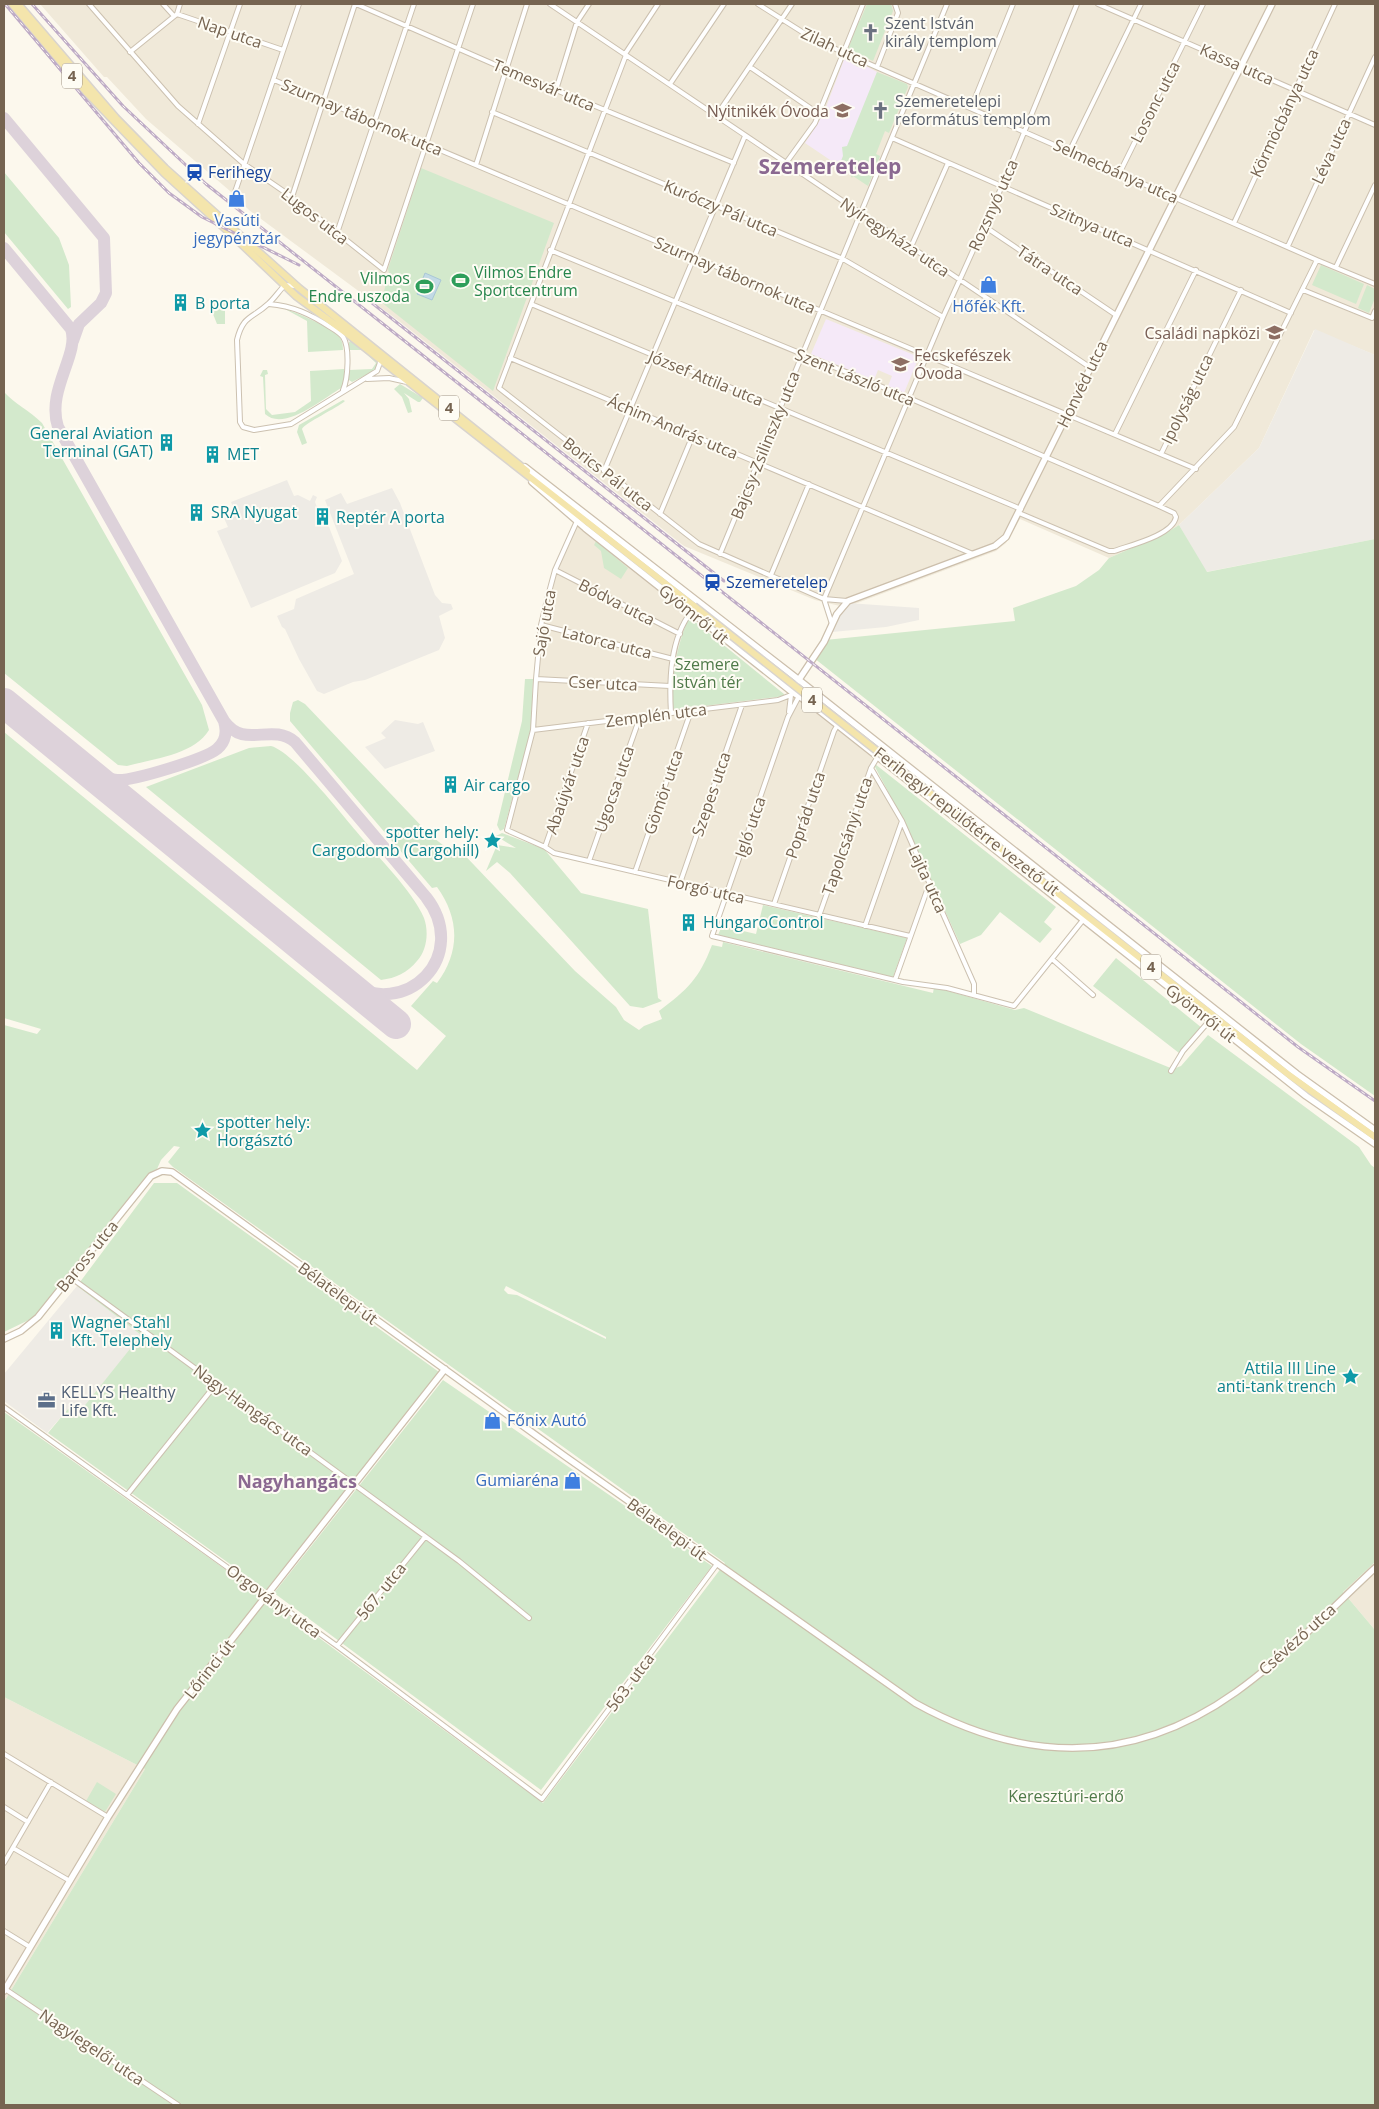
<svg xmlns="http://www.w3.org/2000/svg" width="1379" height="2109" font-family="'Open Sans',sans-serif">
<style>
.residential{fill:#f0e9d9}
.industrial{fill:#eeebe5}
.education{fill:#f5e9f8}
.green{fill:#d3e9cc;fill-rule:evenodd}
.water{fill:#c2dae5;stroke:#a9c7d6}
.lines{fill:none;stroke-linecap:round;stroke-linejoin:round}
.taxiway{stroke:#ddd2da;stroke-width:12}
.runway{stroke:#ddd2da;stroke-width:30}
.street-casing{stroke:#ccc1b0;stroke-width:6}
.secondary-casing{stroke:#ccbfac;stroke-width:8}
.primary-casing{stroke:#d9d4ce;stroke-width:9}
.street{stroke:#fff;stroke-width:4}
.secondary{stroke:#fff;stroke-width:5.5}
.primary{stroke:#f4e5ac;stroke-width:6}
.rail-casing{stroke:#beabc6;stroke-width:3}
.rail{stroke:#fefcf4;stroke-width:1;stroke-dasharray:4;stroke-linecap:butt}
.primary-bridge-casing{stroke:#d9d4ce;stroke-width:9;stroke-linecap:butt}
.primary-bridge{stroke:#f4e5ac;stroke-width:6}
.labels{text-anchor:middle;stroke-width:4;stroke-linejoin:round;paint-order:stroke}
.shield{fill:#fefcf4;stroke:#9f9282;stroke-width:1}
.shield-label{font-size:15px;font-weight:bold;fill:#766451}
.worship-label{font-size:16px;fill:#5b616d;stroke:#fefcf4;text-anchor:start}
.street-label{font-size:16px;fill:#766451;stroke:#fefcf4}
.education-label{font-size:16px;fill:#785e54;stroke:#fefcf4;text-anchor:end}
.transit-label{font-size:16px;fill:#164399;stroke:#fefcf4;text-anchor:start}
.shop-label{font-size:16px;fill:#366cbe;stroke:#fefcf4}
.leisure-label{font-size:16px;fill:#27864d;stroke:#fefcf4;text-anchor:start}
.culture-label{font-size:16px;fill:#0d838f;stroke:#fefcf4;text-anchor:start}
.park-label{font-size:16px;fill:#4f7a49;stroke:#fefcf4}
.service-label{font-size:16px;fill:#4e5e75;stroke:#fefcf4;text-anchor:start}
.neighbourhood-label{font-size:18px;font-weight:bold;fill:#8b6991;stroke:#fefcf4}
.district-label{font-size:21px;font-weight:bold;fill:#8b6991;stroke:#fefcf4}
</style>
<rect width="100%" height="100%" fill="#fcf8ed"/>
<path class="residential" d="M40 4H1375V355L1314 330 1259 448 1179 525 1166 533 1109 558 1020 519 1006 543 996 551 852 605 840 606 815 600 684 546 395 318 249 210 230 191 146 119 107 77H104Z
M575 523 691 611 683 624 673 659 671 713 778 700 792 692 877 758 871 768 902 821 930 882 910 936 554 853 508 832 533 730 541 625 555 570Z
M1375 1562V1630L1343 1592Z
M4 1697 145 1769 4 2002Z"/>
<path class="industrial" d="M1315 329 1375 355V539L1206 572 1179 525 1259 448Z
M287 480 294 496 298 495 310 501 313 495 317 497 315 502 322 520 326 519 342 561 335 573 251 608 217 531 228 527 224 518 235 513 231 502Z
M392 488 400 503 435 595 442 603 451 604 453 609 439 616 445 638 439 650 365 680 353 682 324 694 317 691 299 659 285 629 282 627 277 616 294 609 296 599 354 574 325 500 341 493 347 504Z
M848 603 919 608V620L886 627 832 632 838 616Z
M395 720 418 724 423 722 435 751 385 769 365 747 386 738 381 733Z
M77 1286 141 1335 78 1415 68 1409 47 1433 4 1401V1374Z"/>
<path class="education" d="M845 57 855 61 854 65 858 67 860 63 877 72 859 120 839 166 805 143 823 115Z
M826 319 919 357 904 393 888 386 892 376 878 370 874 380 811 354Z"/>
<path class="green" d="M867 4H891L893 11 873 61 848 49 852 39 850 35 856 21H860Z
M877 72 907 84 908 87 889 133 885 131 876 154 880 156 868 186 853 176 852 178 849 173 839 166 843 156 842 147 847 146Z
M421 168 554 223 493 391 381 302 389 273 388 269Z
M4 172 59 238 69 265 71 307 68 309 4 232Z
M1321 265 1364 284 1356 304 1312 285Z
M1367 285 1375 289V298L1369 313 1358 308Z
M212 300 225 303V324H217L209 304Z
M285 309C294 311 333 329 338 335 342 340 343 344 343 350L308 352 307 321Z
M352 340 376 359 378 364 374 371 352 382 349 380V370L372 369 376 363 362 350H349V342Z
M344 369V382L341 388C324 398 284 432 265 414L263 377 260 376 263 370H267L268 374 265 375 266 409 272 415 295 412 311 401 310 371Z
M400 384 423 398 420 402H418L404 393 409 399 412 412 408 413 402 397 394 389Z
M4 392C15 404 30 411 42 423L202 705 209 730C194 755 152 759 127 766L118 765 4 673Z
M343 400 345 401C337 408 305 423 302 429L307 443 302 445 297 432 299 425Z
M1179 525 1207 572 1375 539V1096L1301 1044 814 658 825 640 1015 621 1013 608 1076 586 1099 570 1109 558 1166 533Z
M596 541 628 568 621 579 604 568 601 551 594 545Z
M689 617 784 694 785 696 672 710C671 678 676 647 689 617Z
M525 679H533L531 730 504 829 500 831 497 825 522 721Z
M298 700 305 704 430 835 448 849 454 844 575 971 616 1007 624 1020 639 1030 644 1026 662 1019 659 1011C688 989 699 979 712 945L722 947 723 942 933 993 934 987 1015 1010 1024 1008 1173 1069 1181 1066 1208 1035 1359 1147 1371 1165 1375 1168V1562L1343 1592 1375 1630V2105H4V2002L145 1769 4 1697V1412L257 1592 543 1803 725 1563 173 1167 168 1162 180 1147 174 1146 161 1160 157 1169 149 1173 33 1318 4 1332V1025L37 1034 41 1029 4 1018V732L417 1070 446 1036 411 1006 433 981 437 983C460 952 460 919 437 887L432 888 290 721V713L293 702ZM506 1286 606 1337V1339L517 1295 508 1294 504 1290Z
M271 746C292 751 340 812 356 831 375 854 413 891 424 918 429 932 427 950 417 961 407 973 396 978 381 980L146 787 249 748Z
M875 764 1056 907 1044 922 1052 929 1040 943 1000 912 981 935 960 944 908 829 875 767Z
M502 833 544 849 581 893 648 909 658 998 662 1001 643 1008 630 1006 510 873 497 862 486 871 497 845 516 848 496 836Z
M763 905 907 938 893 977 718 935 722 926 756 934Z
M1116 958 1202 1028 1179 1053 1093 986Z
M154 1183H177L439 1372 266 1590 48 1433 68 1409 78 1414 141 1335 77 1286Z
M443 1380 712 1566 541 1790 274 1593Z
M97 1782 116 1794 105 1812 86 1801Z"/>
<path class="water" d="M425 273 441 280 432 300 417 294Z"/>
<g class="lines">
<path class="taxiway" d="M4 118 104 238 106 293 101 303 79 324 73 341
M4 248 71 329C80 354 46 390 58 427L224 721C245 750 271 722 295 742L426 897C471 955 407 1022 345 982
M81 766C92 773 104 779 117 780 133 781 205 759 217 749 226 742 227 731 224 721"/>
<path class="runway" d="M4 703 396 1024"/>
<defs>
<path id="street" d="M89 4 178 106 244 164 292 197 384 270 473 4
M163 4 173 15
M356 4 505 69 734 163
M550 4 1091 368
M758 4 807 35 842 52 1317 260
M1098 4 1375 125
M177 14 283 50
M177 14 180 4
M130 52 177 14
M625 54 658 4
M626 55 499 388 699 544 824 599 847 601
M750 67 819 114
M877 67 898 13 895 4
M274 80 1196 469
M670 84 724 4
M556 90 577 22 589 4
M971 108 1013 4
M492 112 843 259 943 317
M716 116 792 4
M198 124 240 4
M892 138 1291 313
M1070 150 1141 4
M786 163 815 123 863 4
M476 165 527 4
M1120 172 1203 4
M235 192 299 4
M292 197 355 4
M1234 223 1335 4
M984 226 1116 315
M337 233 414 4
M1288 246 1375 57
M911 247 948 163
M550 250 909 398 1159 506 1174 513 1176 517C1173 535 1131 545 1114 551H1109L1019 513
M1336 267 1375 185
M295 286 285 285C279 291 274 299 268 304 252 319 243 315 237 340L240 422 243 427 254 430 291 424 377 371 381 360
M1303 290 1372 318 1375 311
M269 304C293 306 310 314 330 327 335 330 340 333 343 337 350 347 348 379 343 390
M531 304 1021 509
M510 358 973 554
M367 379 389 378 407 382
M1115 434 1196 270
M1161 454 1241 290
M604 471 745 136
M1159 506 1234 427 1317 260 1375 284
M660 514 693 435
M577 521 555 570 548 596 541 625 536 679 533 730 507 830 545 847 554 853 910 936
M720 554 947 4
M555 570 680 634
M771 575 809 484
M824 599 943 317 1002 186 1077 4
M824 599 832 624
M541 625 673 659
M536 679 670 686
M799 696 788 717 712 936 903 982 947 988 1014 1006 1083 920
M789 712 791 695
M671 713C669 680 670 639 691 612
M533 730 778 700 791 695
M871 768 902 821 974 984V994
M545 847 588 723
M589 861 640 717
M635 872 691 711
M680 883 742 705
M774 904 834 731 837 726
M819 916 871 768 877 758
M865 926 902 821
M1052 959 1093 995
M895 980 930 882
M1171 1071 1183 1051 1210 1020
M70 1277 459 1561 529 1618
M4 1407 337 1646 542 1799 717 1564
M127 1495 217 1383
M337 1646 425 1537
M4 1754 108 1817
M4 1807 28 1822
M13 1848 70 1881
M4 1863 51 1782
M4 1931 30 1947
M5 1989 178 2105"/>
<path id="secondary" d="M525 467 799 680 1297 1074 1375 1130
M532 482 585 528 792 692 811 704 1306 1096 1375 1144
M798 681 824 642 837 614 848 601 995 546 1006 537 1272 4
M4 1339 21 1331 38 1317 151 1176 162 1171 172 1172 566 1457 915 1703C1025 1764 1132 1766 1236 1692 1286 1656 1330 1610 1375 1568
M4 1991 108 1817 177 1709 445 1369"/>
<path id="primary" d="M12 4 87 93 164 173 231 234 296 296 345 332 694 606
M18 4 116 118 165 168 299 288 527 471
M930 793 1289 1075 1375 1137"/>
</defs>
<use href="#street" class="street-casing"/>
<use href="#secondary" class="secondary-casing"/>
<use href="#primary" class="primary-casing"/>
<use href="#street" class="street"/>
<use href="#secondary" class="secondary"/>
<use href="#primary" class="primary"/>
<defs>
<path id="rail" d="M5 4 139 163 169 193 202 217 299 265
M32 4 123 106 206 184 1298 1047 1375 1101
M367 299 724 581"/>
</defs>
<use href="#rail" class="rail-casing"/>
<use href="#rail" class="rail"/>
<defs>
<path id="primary-bridge" d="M694 606 930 793"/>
</defs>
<use href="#primary-bridge" class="primary-bridge-casing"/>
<use href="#primary-bridge" class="primary-bridge"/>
</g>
<defs>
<symbol id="church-bare" viewBox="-9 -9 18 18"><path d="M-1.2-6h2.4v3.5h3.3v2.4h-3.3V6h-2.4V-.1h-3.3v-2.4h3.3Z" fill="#6b7280" stroke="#fefcf4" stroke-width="2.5" paint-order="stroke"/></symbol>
<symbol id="school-bare" viewBox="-9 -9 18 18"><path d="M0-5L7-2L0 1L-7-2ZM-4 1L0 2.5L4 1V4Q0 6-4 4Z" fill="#8d6e63" stroke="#fefcf4" stroke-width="2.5" paint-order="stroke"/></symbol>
<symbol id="station-bare" viewBox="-9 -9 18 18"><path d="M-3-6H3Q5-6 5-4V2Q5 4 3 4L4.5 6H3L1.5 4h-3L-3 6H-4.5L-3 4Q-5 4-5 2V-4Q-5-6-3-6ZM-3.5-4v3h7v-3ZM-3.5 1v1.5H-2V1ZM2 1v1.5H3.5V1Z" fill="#1a4fb4" stroke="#fefcf4" stroke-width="2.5" paint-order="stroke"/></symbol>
<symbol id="shop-bare" viewBox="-9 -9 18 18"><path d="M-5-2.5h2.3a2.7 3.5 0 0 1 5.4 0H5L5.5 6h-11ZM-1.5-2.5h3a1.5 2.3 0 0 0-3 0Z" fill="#3f7fe0" stroke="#fefcf4" stroke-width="2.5" paint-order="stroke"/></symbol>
<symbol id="stadium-bare" viewBox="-9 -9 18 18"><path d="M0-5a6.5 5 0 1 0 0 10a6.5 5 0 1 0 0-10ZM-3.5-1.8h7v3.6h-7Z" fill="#2e9e5b" stroke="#fefcf4" stroke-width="2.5" paint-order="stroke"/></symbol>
<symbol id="building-bare" viewBox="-9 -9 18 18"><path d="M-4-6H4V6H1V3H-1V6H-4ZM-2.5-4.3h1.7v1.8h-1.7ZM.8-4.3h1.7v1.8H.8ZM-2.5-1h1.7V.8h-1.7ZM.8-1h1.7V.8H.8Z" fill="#0f9aa8" stroke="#fefcf4" stroke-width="2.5" paint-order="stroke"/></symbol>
<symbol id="sight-bare" viewBox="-9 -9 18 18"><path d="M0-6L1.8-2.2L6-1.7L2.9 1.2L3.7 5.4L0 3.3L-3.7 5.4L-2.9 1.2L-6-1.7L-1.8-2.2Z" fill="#0f9aa8" stroke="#fefcf4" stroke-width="2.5" paint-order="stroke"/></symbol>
<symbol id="office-bare" viewBox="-9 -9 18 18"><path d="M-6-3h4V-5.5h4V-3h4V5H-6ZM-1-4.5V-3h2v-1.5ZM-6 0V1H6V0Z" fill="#5c6f8a" stroke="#fefcf4" stroke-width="2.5" paint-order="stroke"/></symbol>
</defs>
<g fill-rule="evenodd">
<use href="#church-bare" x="858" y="20" width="25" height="25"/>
<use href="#church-bare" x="868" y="98" width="25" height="25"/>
<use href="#school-bare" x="830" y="98" width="25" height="25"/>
<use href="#station-bare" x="182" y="160" width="25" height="25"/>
<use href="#shop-bare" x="224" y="186" width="25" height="25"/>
<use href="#stadium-bare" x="448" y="268" width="25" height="25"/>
<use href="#shop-bare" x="976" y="272" width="25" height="25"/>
<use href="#stadium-bare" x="412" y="274" width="25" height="25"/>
<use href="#building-bare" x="168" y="290" width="25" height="25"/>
<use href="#school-bare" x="1262" y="320" width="25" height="25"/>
<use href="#school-bare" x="888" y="352" width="25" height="25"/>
<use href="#building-bare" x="154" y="430" width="25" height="25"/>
<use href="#building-bare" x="200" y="442" width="25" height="25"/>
<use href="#building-bare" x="184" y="500" width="25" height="25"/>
<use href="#building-bare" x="310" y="504" width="25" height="25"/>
<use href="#station-bare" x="700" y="570" width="25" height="25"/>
<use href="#building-bare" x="438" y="772" width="25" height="25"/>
<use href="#sight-bare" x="480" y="828" width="25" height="25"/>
<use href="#building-bare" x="676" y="910" width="25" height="25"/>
<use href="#sight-bare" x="190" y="1118" width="25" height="25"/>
<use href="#building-bare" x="44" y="1318" width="25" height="25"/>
<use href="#sight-bare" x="1338" y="1364" width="25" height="25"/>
<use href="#office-bare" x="34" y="1388" width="25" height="25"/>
<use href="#shop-bare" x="480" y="1408" width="25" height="25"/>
<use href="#shop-bare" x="560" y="1468" width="25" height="25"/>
</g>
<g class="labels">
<g class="shield">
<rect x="62" y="63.5" width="20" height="25" rx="4"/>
<rect x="439" y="395.5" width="20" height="25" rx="4"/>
<rect x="802" y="687.5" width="20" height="25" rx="4"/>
<rect x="1141" y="954.5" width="20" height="25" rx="4"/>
</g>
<g class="shield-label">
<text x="72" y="81">4</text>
<text x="449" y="413">4</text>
<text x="812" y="705">4</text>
<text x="1151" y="972">4</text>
</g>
<g class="worship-label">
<text x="885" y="29">Szent István<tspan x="885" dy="18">király templom</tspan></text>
<text x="895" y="107">Szemeretelepi<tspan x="895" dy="18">református templom</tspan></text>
</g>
<g class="street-label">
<text transform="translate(230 32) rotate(19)" y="6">Nap utca</text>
<text transform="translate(835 47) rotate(25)" y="6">Zilah utca</text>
<text transform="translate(1237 64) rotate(24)" y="6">Kassa utca</text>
<text transform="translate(544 85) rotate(23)" y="6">Temesvár utca</text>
<text transform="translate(1155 102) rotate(-63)" y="6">Losonc utca</text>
<text transform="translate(1284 113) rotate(-65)" y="6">Körmöcbánya utca</text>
<text transform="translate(362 117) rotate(23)" y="6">Szurmay tábornok utca</text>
<text transform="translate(1331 151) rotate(-65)" y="6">Léva utca</text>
<text transform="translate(1116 171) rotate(24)" y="6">Selmecbánya utca</text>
<text transform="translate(993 205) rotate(-66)" y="6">Rozsnyó utca</text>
<text transform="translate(721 208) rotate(23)" y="6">Kuróczy Pál utca</text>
<text transform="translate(315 216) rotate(38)" y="6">Lugos utca</text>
<text transform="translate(1092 225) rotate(23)" y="6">Szitnya utca</text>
<text transform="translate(895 237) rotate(34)" y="6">Nyíregyháza utca</text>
<text transform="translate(1050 270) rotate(34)" y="6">Tátra utca</text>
<text transform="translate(735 275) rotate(23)" y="6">Szurmay tábornok utca</text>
<text transform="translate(855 377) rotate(22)" y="6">Szent László utca</text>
<text transform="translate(706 378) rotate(22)" y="6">József Attila utca</text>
<text transform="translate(1082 384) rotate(-64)" y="6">Honvéd utca</text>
<text transform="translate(1187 399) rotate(-64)" y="6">Ipolyság utca</text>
<text transform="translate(673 427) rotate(23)" y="6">Áchim András utca</text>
<text transform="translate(765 445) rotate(-68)" y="6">Bajcsy-Zsilinszky utca</text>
<text transform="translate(608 474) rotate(38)" y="6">Borics Pál utca</text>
<text transform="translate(617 602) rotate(27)" y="6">Bódva utca</text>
<text transform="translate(694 614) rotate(39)" y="6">Gyömrői út</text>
<text transform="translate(544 623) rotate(-80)" y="6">Sajó utca</text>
<text transform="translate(607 642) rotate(14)" y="6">Latorca utca</text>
<text transform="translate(603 683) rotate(3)" y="6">Cser utca</text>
<text transform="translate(656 715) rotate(-7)" y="6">Zemplén utca</text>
<text transform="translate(567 785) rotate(-71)" y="6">Abaújvár utca</text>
<text transform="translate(614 789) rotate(-71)" y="6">Ugocsa utca</text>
<text transform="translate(663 792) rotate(-71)" y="6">Gömör utca</text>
<text transform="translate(711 794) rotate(-71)" y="6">Szepes utca</text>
<text transform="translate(805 815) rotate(-71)" y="6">Poprád utca</text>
<text transform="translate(967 821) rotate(38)" y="6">Ferihegyi repülőtérre vezető út</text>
<text transform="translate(750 827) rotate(-71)" y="6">Igló utca</text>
<text transform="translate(847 836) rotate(-71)" y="6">Tapolcsányi utca</text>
<text transform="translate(928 879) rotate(66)" y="6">Lajta utca</text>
<text transform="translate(706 889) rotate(13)" y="6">Forgó utca</text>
<text transform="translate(1201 1013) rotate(38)" y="6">Gyömrői út</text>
<text transform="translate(87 1256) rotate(-51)" y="6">Baross utca</text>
<text transform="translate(338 1293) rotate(36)" y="6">Bélatelepi út</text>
<text transform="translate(253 1410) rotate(36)" y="6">Nagy-Hangács utca</text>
<text transform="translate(667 1529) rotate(36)" y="6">Bélatelepi út</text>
<text transform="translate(381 1591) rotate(-51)" y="6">567. utca</text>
<text transform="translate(274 1601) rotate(36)" y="6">Orgoványi utca</text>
<text transform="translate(1297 1639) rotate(-42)" y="6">Csévéző utca</text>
<text transform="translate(209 1669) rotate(-52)" y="6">Lőrinci út</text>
<text transform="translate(630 1682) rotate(-53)" y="6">563. utca</text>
<text transform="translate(92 2047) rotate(34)" y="6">Nagylegelői utca</text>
</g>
<g class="education-label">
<text x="829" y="117">Nyitnikék Óvoda</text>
<text x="1260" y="339">Családi napközi</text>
<text x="914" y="361" text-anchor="start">Fecskefészek<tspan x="914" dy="18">Óvoda</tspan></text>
</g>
<g class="transit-label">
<text x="208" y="178">Ferihegy</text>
<text x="726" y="588">Szemeretelep</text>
</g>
<g class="shop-label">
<text x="237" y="226">Vasúti<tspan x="237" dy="18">jegypénztár</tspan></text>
<text x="989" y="312">Hőfék Kft.</text>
<text x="507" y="1426" text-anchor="start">Főnix Autó</text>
<text x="559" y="1486" text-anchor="end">Gumiaréna</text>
</g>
<g class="leisure-label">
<text x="474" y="278">Vilmos Endre<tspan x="474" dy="18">Sportcentrum</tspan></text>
<text x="410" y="284" text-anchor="end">Vilmos<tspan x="410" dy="18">Endre uszoda</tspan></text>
</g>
<g class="culture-label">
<text x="195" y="309">B porta</text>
<text x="153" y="439" text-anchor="end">General Aviation<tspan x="153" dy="18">Terminal (GAT)</tspan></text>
<text x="227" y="460">MET</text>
<text x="211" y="518">SRA Nyugat</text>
<text x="336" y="523">Reptér A porta</text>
<text x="464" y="791">Air cargo</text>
<text x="479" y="838" text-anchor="end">spotter hely:<tspan x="479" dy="18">Cargodomb (Cargohill)</tspan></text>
<text x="703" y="928">HungaroControl</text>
<text x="217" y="1128">spotter hely:<tspan x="217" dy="18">Horgásztó</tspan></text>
<text x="71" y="1328">Wagner Stahl<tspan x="71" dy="18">Kft. Telephely</tspan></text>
<text x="1336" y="1374" text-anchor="end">Attila III Line<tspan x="1336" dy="18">anti-tank trench</tspan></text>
</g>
<g class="park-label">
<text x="707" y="670">Szemere<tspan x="707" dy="18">István tér</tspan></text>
<text x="1066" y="1802">Keresztúri-erdő</text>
</g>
<g class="service-label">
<text x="61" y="1398">KELLYS Healthy<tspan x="61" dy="18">Life Kft.</tspan></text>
</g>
<g class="neighbourhood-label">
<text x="297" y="1488">Nagyhangács</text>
</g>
<g class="district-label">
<text x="830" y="174">Szemeretelep</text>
</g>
</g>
<rect width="1379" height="2109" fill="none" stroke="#766451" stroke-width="10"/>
</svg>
